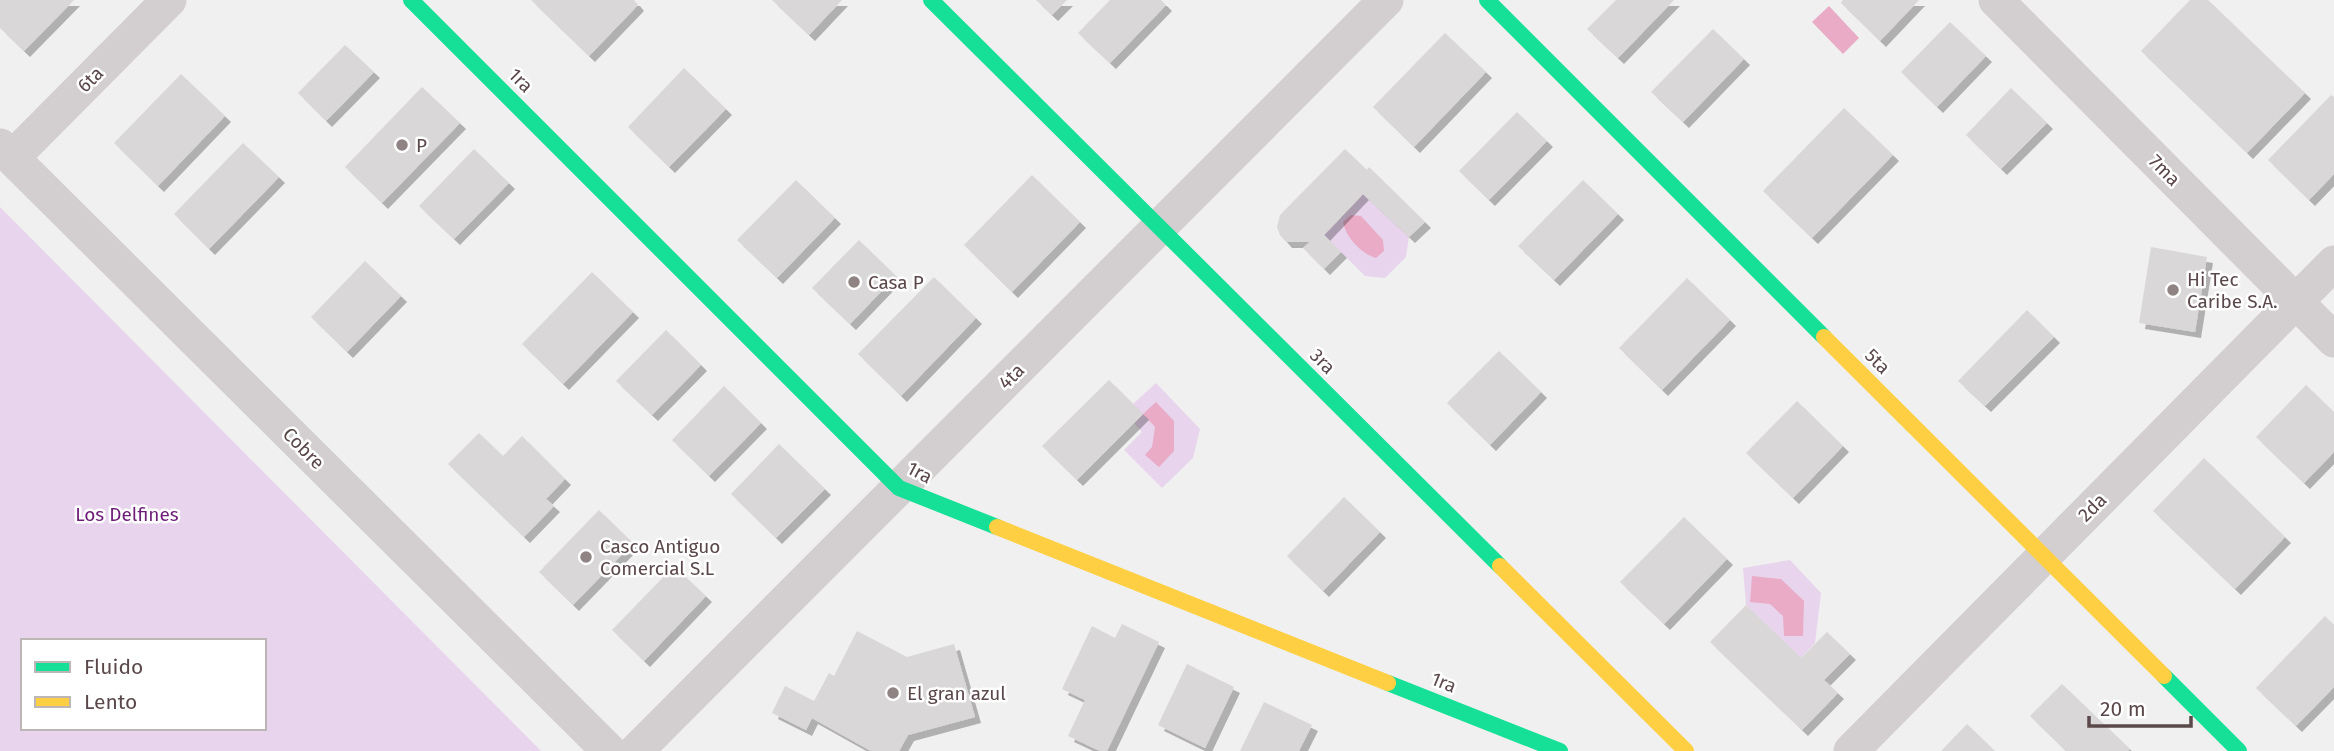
<svg xmlns="http://www.w3.org/2000/svg" width="2334" height="751" font-family="'Fira Sans',sans-serif">
<style>
.green{fill:#e8d5ed;fill-rule:evenodd}
.water{fill:#e9abc5}
.building{fill:#d9d7d7;filter:url(#shadow)}
.lines{fill:none;stroke-linecap:round;stroke-linejoin:round}
.street{stroke:#d3cecf;stroke-width:35}
.fast{stroke:#16e098;stroke-width:16}
.slow{stroke:#ffcf43;stroke-width:16}
.poi-dot{fill:#8f8384;stroke:#fff;stroke-width:2.5}
.labels{text-anchor:middle;stroke-width:5;stroke-linejoin:round;paint-order:stroke}
.street-label{font-size:19px;fill:#5b484a;stroke:#fff}
.poi-label{font-size:19px;fill:#5b484a;stroke:#fff;text-anchor:start}
.park-label{font-size:19px;fill:#6d1c78;stroke:#fff}
</style>
<defs>
<filter id="shadow"><feDropShadow dx="6" dy="6" stdDeviation="0" flood-color="#0004"/></filter>
</defs>
<rect width="100%" height="100%" fill="#eff0ef"/>
<path class="green" d="M1363 194 1409 237 1406 257 1385 278 1365 276 1324 235Z
M0 207 541 751H0ZM23 641H264V728H23Z
M1156 383 1200 429 1193 458 1162 488 1124 450 1142 432 1134 423 1143 414 1133 404Z
M1790 560 1821 593 1815 643 1801 658 1746 605 1743 568Z"/>
<path class="water" d="M1829 6 1859 38 1843 54 1812 22Z
M1351 215 1361 216 1383 240 1384 251 1376 258C1362 254 1346 238 1343 222Z
M1156 402 1174 421V451L1159 467 1145 455 1152 447 1155 427 1143 414Z
M1752 576 1781 579 1804 601 1803 636H1784L1783 616 1770 604 1750 602Z"/>
<path class="building" d="M0 0H74L24 51 0 28Z
M531 0H634L638 5 589 56Z
M772 0H842L809 35Z
M1036 0H1067L1052 15Z
M1110 0H1161L1166 5 1110 63 1078 33Z
M1616 0H1674L1618 58 1587 29Z
M1843 0H1919L1880 41 1841 3Z
M2190 0H2208L2305 93 2247 153 2141 51Z
M1950 22 1986 56 1937 107 1901 72Z
M1713 29 1744 59 1683 122 1651 92Z
M1445 33 1486 72 1414 147 1373 107Z
M345 45 374 72 326 121 298 93Z
M684 68 726 109 669 167 628 127Z
M181 74 225 116 158 186 114 143Z
M422 87 460 123 382 203 345 167Z
M2011 88 2047 123 2001 169 1966 135Z
M2331 95 2334 97V174L2309 200 2268 160Z
M1844 108 1893 155 1812 238 1763 191Z
M1517 112 1547 141 1489 200 1459 171Z
M243 143 279 177 209 249 174 214Z
M474 149 509 183 454 239 419 206Z
M1345 149 1367 170 1369 167 1425 222 1409 237 1363 194 1324 235 1341 252 1324 269 1303 248 1310 242H1286L1280 235 1277 227 1280 215Z
M1032 175 1080 222 1012 292 964 245Z
M796 180 835 218 777 278 737 240Z
M1583 180 1618 214 1554 280 1518 246Z
M859 240 896 276 850 324 812 288Z
M2151 247 2207 257 2195 332 2139 323Z
M365 261 401 296 347 352 311 317Z
M592 272 633 312 563 384 522 344Z
M934 277 976 318 901 396 858 354Z
M1687 278 1730 320 1662 390 1619 348Z
M2027 310 2054 337 1985 406 1958 381Z
M666 330 701 365 652 415 616 381Z
M1499 351 1541 392 1490 445 1447 403Z
M1109 380 1143 414 1077 480 1042 446Z
M2306 385 2334 412V452L2304 483 2256 437Z
M724 386 761 423 709 476 672 440Z
M1797 401 1843 446 1793 498 1746 453Z
M479 433 503 456 522 436 565 479 546 499 554 506 524 537 448 464Z
M779 444 825 489 776 538 731 494Z
M2204 458 2285 537 2235 589 2153 511Z
M1344 497 1380 532 1323 591 1287 556Z
M599 510 633 543 573 605 539 572Z
M1684 517 1727 559 1664 624 1620 582Z
M674 566 706 596 644 661 612 630Z
M1746 605 1801 658 1827 632 1850 654 1824 680 1838 693 1802 730 1710 642Z
M2325 616 2334 625V687L2296 726 2256 688Z
M1122 624 1159 642 1107 751H1100L1068 736 1085 700 1062 689 1092 626 1115 638Z
M857 631 907 657 954 644 975 717 908 735 899 751H871L812 718 806 730 772 713 785 686 814 701 829 673 834 676Z
M1187 664 1234 687 1205 748 1158 725Z
M2062 684 2130 749 2128 751H2066L2030 716Z
M1264 702 1312 725 1299 751H1240Z
M1967 724 1995 751H1941Z"/>
<g class="lines">
<path class="street" d="M1996 0 2334 340
M0 146 609 751
M12 158 169 0
M636 751 1386 0
M1851 751 2334 263"/>
<path class="fast" d="M411 0 899 488 997 527
M931 0 1500 566
M1487 0 1824 337
M2164 676 2239 751
M1388 683 1560 751"/>
<path class="slow" d="M1824 337 2164 676
M997 527 1388 683
M1500 566 1686 751"/>
</g>
<g class="poi-dot">
<circle cx="402" cy="145" r="7"/>
<circle cx="854" cy="282" r="7"/>
<circle cx="2173" cy="290" r="7"/>
<circle cx="586" cy="557" r="7"/>
<circle cx="893" cy="693" r="7"/>
</g>
<g class="labels">
<g class="street-label">
<text transform="translate(90 79) rotate(-45)" y="7">6ta</text>
<text transform="translate(521 80) rotate(45)" y="7">1ra</text>
<text transform="translate(2165 170) rotate(45)" y="7">7ma</text>
<text transform="translate(1323 361) rotate(45)" y="7">3ra</text>
<text transform="translate(1878 361) rotate(45)" y="7">5ta</text>
<text transform="translate(1011 376) rotate(-45)" y="7">4ta</text>
<text transform="translate(304 448) rotate(45)" y="7">Cobre</text>
<text transform="translate(920 472) rotate(28)" y="7">1ra</text>
<text transform="translate(2092 507) rotate(-45)" y="7">2da</text>
<text transform="translate(1444 682) rotate(22)" y="7">1ra</text>
</g>
<g class="poi-label">
<text x="416" y="152">P</text>
<text x="2187" y="286">Hi Tec<tspan x="2187" dy="22">Caribe S.A.</tspan></text>
<text x="868" y="289">Casa P</text>
<text x="600" y="553">Casco Antiguo<tspan x="600" dy="22">Comercial S.L</tspan></text>
<text x="907" y="700">El gran azul</text>
</g>
<g class="park-label">
<text x="127" y="521">Los Delfines</text>
</g>
</g>
<rect x="21" y="639" width="245" height="91" fill="#ffffff" stroke="#bdb6b7" stroke-width="2"/>
<rect x="35" y="662" width="35" height="10" fill="#16e098" stroke="#bdb6b7" stroke-width="2"/>
<text x="84" y="674" font-size="21" fill="#5b484a">Fluido</text>
<rect x="35" y="697" width="35" height="10" fill="#ffcf43" stroke="#bdb6b7" stroke-width="2"/>
<text x="84" y="709" font-size="21" fill="#5b484a">Lento</text>
<path d="M2089 716v10h102v-10" fill="none" stroke="#5b484a" stroke-width="3.5"/>
<text x="2100" y="716" font-size="21" fill="#5b484a" stroke="#ffffff" stroke-width="5" paint-order="stroke">20 m</text>
</svg>
